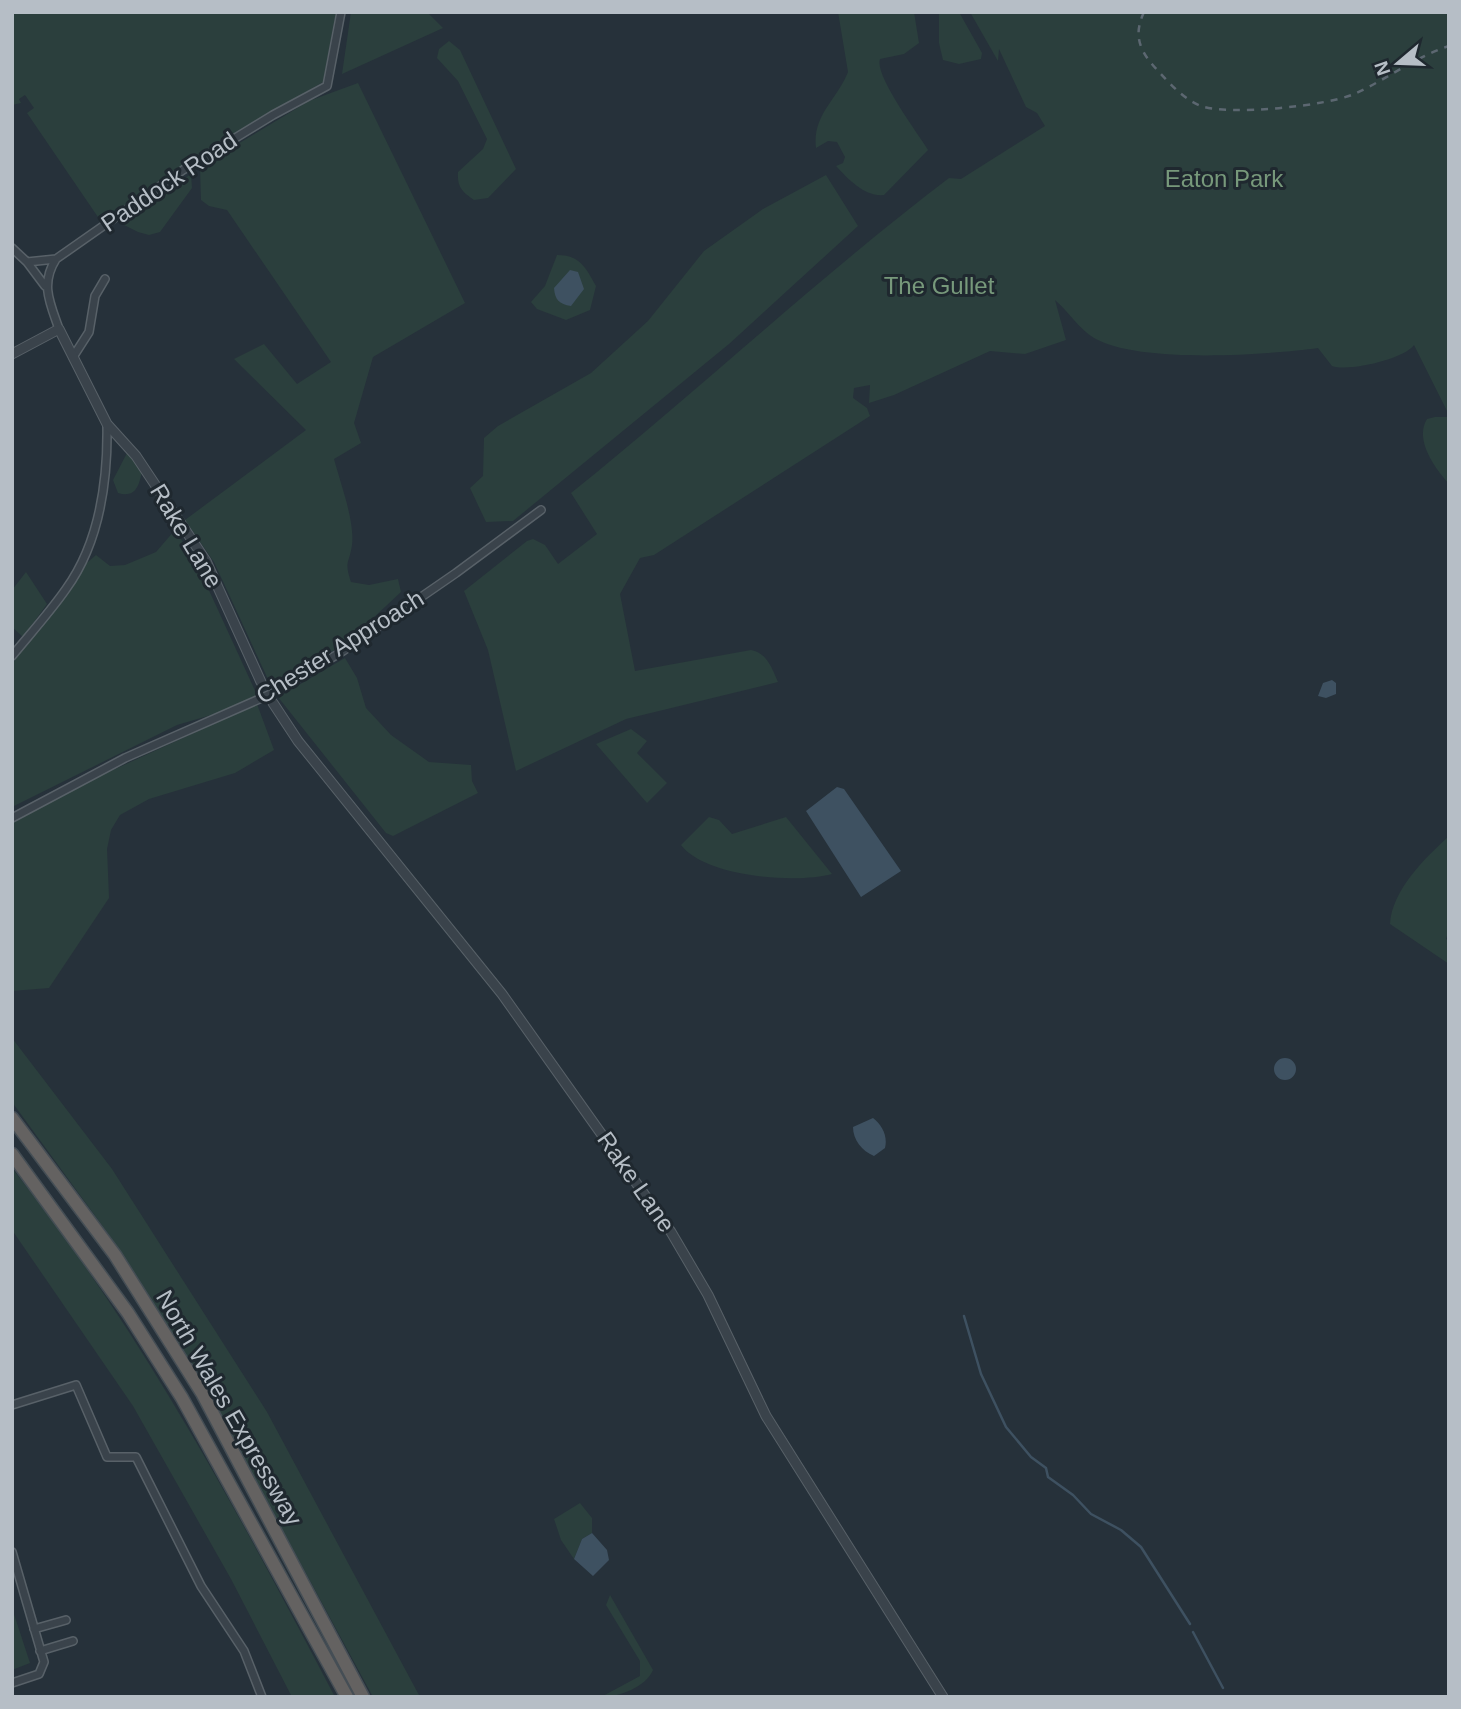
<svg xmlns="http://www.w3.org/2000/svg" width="1461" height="1709" font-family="Arial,sans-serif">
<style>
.green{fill:#2b3f3d}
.water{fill:#3e5161}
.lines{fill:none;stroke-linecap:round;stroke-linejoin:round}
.stream{stroke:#3e5161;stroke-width:2.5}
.minor-casing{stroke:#586168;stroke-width:10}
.tertiary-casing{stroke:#586168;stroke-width:11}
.trunk-casing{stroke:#454e55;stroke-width:15}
.minor{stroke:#3a434b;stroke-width:7}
.tertiary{stroke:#3a434b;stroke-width:9}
.trunk{stroke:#646261;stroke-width:12}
.rail{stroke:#5c6771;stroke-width:2.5;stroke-dasharray:7 7;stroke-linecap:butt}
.labels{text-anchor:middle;stroke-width:6;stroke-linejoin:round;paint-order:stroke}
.park-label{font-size:24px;fill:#77997b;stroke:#1f282f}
.street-label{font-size:24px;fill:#b6bec6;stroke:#1f282f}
</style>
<rect width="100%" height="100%" fill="#26313a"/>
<path class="green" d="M12 12H336L323 82 203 152 102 223 27 113 34 108 25 95 19 99 21 103 12 105Z
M351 12H427L443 28 342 74Z
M838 12H914L919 43 904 54 880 59C874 75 917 132 928 150L884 195C865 197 849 180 836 166L843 163 845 157 837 142 828 141 816 148C812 115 837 100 848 72Z
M939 12H959L982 53 981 59 959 64 943 60 939 43Z
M970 12H1449V415L1414 345C1404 359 1349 372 1332 366L1318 348C1266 355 1139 364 1094 338 1079 329 1068 311 1055 300L1066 340 1025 354 990 351 894 395 869 403 870 385 854 388 853 398 867 408 870 416 654 555 640 558 620 594 635 671 751 650C767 653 772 668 778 682L626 719 516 771 488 650 464 591 527 541 533 539 545 545 558 564 597 534 571 493C699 390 819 277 949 178L961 179 1045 126 1037 113 1026 107 999 49 998 61Z
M449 41 460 50 516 169 488 198 474 200C462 192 457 187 458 172L483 149 487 139 458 81 437 58 439 49Z
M358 83 465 303 373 357 354 423 361 443 334 459C340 482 355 521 352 545 349 565 344 560 351 582L369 585 398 579 401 592 371 620 365 631 272 688 214 562 185 520 306 430 234 359 264 344 297 384 331 362 227 210 209 206 201 200 200 167 309 101Z
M191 174 192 188 160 232 149 235 138 232 120 223Z
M826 175 858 226 729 344 513 521 486 522 470 488 483 476 484 438 498 426 591 373 648 321 704 251 763 209Z
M557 255C580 255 586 268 596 286L590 310 566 320 537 309 531 302 545 286Z
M1435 417H1449V484C1435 468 1414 440 1427 419Z
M127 453 142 471C139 487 135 498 118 493L113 480Z
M175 530 196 562 257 695 218 713 177 725 12 807V664L81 568 96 555 110 566 125 565 156 552Z
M26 572 47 604 23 637 12 627V590Z
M345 658 357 678 366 708 391 735 429 762 471 765 472 781 478 793 393 836 386 833 278 697Z
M257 704 274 750 235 773 149 799 120 815 111 830 107 849 109 898 49 988 12 991V822L100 776Z
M631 729 647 741 637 753 667 783 647 803 596 744Z
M709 817 719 820 732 834 786 817 832 874C796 884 705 877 681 845Z
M1449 836V930L1446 939 1449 941V964L1390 924C1392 890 1425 858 1449 836Z
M12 1038 112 1169 267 1412 420 1697H373L213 1402 112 1239 12 1102Z
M12 1168C141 1330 239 1514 335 1697H292L231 1579 133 1406 12 1230Z
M580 1503 592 1518V1533L582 1539 574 1559 561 1540 554 1519Z
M610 1595 653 1670C646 1687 619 1697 601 1697L640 1676V1661L606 1605Z
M12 1608 30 1663 12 1670Z"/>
<path class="water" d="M570 270 578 272 584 289 571 306C559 304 555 300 554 288Z
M1332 680 1336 683V694L1326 698 1318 696 1323 683Z
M837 787 844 789 901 871 861 897 806 811Z
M1274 1069a11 11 0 1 1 22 0a11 11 0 1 1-22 0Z
M873 1118C882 1125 888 1136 885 1148L874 1156C862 1151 853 1140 853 1127Z
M592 1533 607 1550 609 1560 593 1576 574 1559 582 1539Z"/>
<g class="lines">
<path class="stream" d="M964 1316 981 1374 1006 1427 1031 1457 1046 1468 1048 1477 1073 1495 1091 1514 1121 1530 1141 1547 1190 1624
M1193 1632 1223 1688"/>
<defs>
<path id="minor" d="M12 248 27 262 45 286
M27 262 56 259
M59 329C50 303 40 284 56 259L183 170 273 115 327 86 341 12
M73 357 89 332 95 296 105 279
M12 656C30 634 50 612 66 589 100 542 108 480 107 424
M12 818 125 758 273 693 343 651 456 573 541 510
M12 1405 76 1385 107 1457H136L201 1586 244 1651 262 1697
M12 1552 44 1662 39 1674 12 1683
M34 1629 66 1620
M40 1651 73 1641"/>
<path id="tertiary" d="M12 354 59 329 107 424 136 456 206 561 261 682
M273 703 298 741 502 994 671 1232 708 1295 766 1416 943 1697"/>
<path id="trunk" d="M12 1118 115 1255 202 1393 363 1697
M12 1154 128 1313 182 1398 347 1697"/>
</defs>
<use href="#minor" class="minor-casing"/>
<use href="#tertiary" class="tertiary-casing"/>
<use href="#trunk" class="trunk-casing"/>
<use href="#minor" class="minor"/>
<use href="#tertiary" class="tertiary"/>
<use href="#trunk" class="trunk"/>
<path class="rail" d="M1144 12C1132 38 1141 53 1160 73 1171 85 1185 100 1201 106 1228 116 1327 106 1354 94 1386 80 1415 57 1449 46"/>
</g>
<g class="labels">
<g class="park-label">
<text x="1224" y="187">Eaton Park</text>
<text x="939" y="294">The Gullet</text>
</g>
<g class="street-label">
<text transform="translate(169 182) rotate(-34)" y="8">Paddock Road</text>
<text transform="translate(186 536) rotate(59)" y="8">Rake Lane</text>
<text transform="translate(340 647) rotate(-32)" y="8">Chester Approach</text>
<text transform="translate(636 1182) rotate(55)" y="8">Rake Lane</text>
<text transform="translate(229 1408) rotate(60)" y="8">North Wales Expressway</text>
</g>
</g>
<rect width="1461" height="1709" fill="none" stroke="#b6bec6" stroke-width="28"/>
<g transform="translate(1398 63) rotate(251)" stroke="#1f282f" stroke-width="5" paint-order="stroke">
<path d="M0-5L12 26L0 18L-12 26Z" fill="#b6bec6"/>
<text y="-10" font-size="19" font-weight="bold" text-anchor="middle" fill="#b6bec6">N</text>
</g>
</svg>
